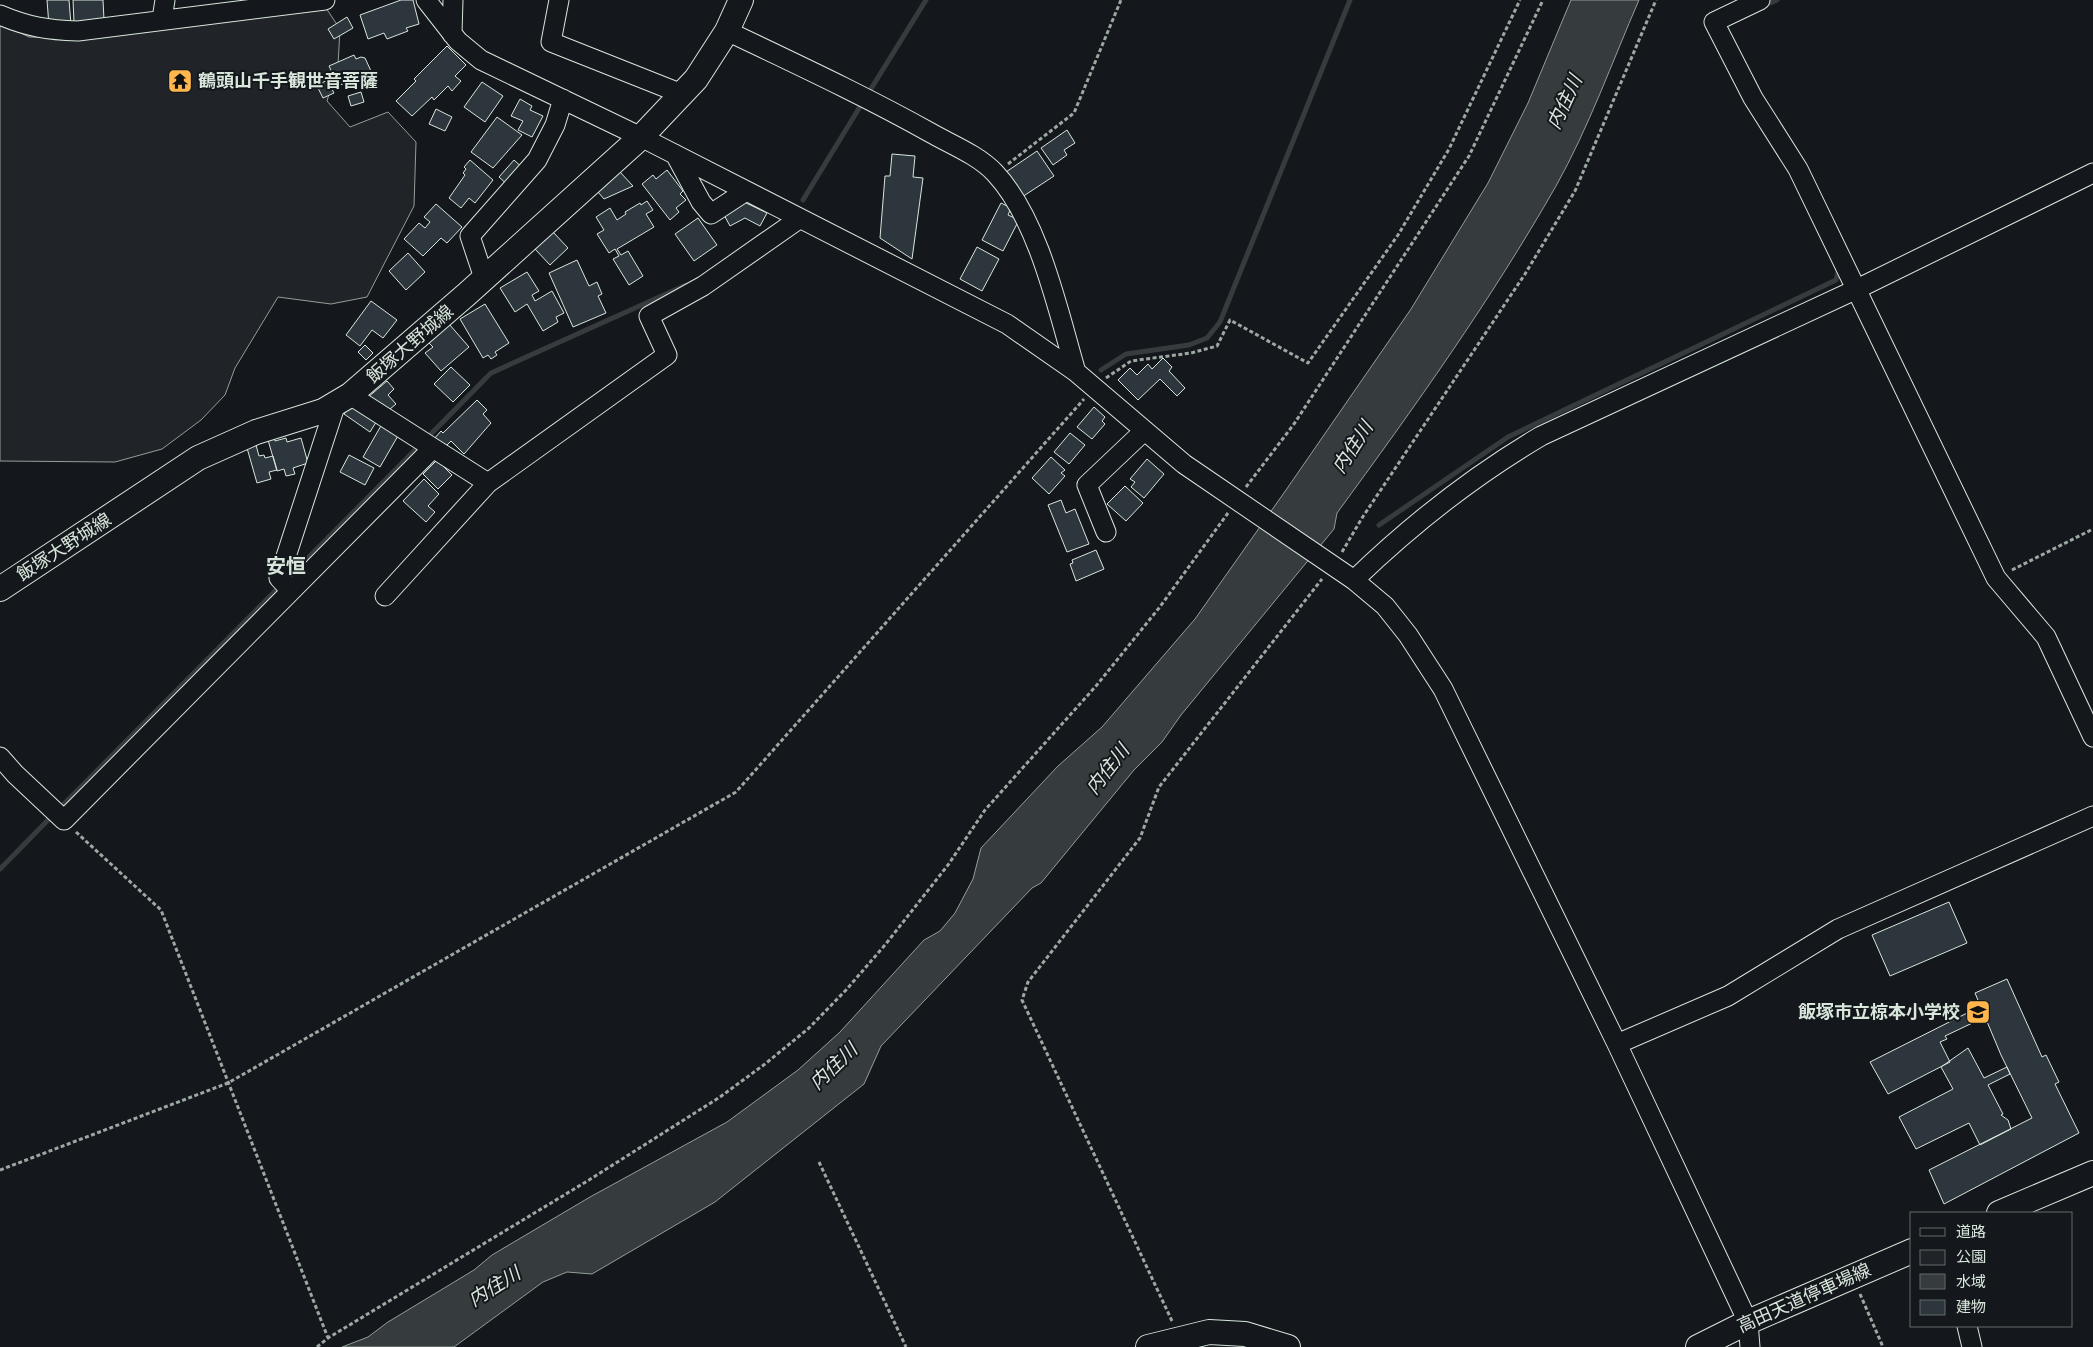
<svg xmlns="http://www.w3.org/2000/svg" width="2093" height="1347" font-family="'Work Sans','Noto Sans JP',sans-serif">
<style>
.green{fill:#202428;stroke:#939e99}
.water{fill:#363b3e;stroke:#939e99}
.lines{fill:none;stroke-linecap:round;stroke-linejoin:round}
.stream{stroke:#363b3e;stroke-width:5}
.building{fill:#2c363c;stroke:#d8e6dc}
.minor-casing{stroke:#d8e6dc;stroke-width:21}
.major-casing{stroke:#d8e6dc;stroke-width:26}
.path{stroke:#9da8a2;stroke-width:3;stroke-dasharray:4 2.5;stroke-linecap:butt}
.minor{stroke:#14181c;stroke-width:19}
.major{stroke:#14181c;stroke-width:24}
.labels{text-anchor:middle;stroke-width:4;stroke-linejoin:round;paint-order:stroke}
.poi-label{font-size:18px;font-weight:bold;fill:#d8e6dc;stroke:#14181c;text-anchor:start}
.street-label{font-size:18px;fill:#d8e6dc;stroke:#14181c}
.water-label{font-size:19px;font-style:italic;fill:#d8e6dc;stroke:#14181c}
.quarter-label{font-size:20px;font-weight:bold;fill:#d8e6dc;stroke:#14181c}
</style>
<rect width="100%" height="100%" fill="#14181c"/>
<path class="green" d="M326 8 340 29 338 65 327 101 350 127 388 112 416 142 414 206 367 297 331 304 278 297 235 368 225 395 201 420 162 449 115 462 0 461V23L29 37 70 38Z"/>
<path class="water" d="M1571 0H1639C1612 62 1589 127 1556 186 1491 300 1414 408 1337 513L1334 529 1181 715 1162 742 1134 770 1041 883 1032 888 881 1046 864 1084 715 1202 592 1274 567 1272 543 1282 454 1347H342L368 1337 388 1322 474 1270 492 1255 590 1197 727 1122 798 1070 840 1032 924 940 940 931 955 913 973 879 981 848 1058 766 1102 727 1195 619 1286 490 1411 309 1488 183 1528 103Z"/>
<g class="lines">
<path class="stream" d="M1763 6 1777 0
M869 92 926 0
M803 200 861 105
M1101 370 1126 354 1189 345 1207 338 1220 322 1350 0
M426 439 491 373 686 285
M1379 525 1508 437 1836 280 1839 268
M60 808 420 445
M0 869 51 817"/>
</g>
<path class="building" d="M47 0H69L71 25 49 26Z
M73 0H103L104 20 74 22Z
M401 0H413L419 24 406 28 408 31 387 39 384 33 368 39 360 15Z
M347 17 353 28 334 39 328 29Z
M447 46 466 65 455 76 461 81 452 91 448 86 434 100 432 97 412 116 396 101 416 81 414 79Z
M354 55 356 59 361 57 365 58 371 71 338 86 329 66Z
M327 80 334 93 323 98 317 86Z
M482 82 503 96 485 122 464 107Z
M361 92 364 102 351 106 348 96Z
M520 99 532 106 530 110 543 116 532 137 518 130 523 121 511 116Z
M436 109 452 117 445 131 429 124Z
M497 117 522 135 493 168 471 152Z
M1067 130 1075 143 1064 150 1067 155 1053 165 1041 148Z
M1037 151 1054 176 1019 199 1003 174Z
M892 154 915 156 913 177 923 178 912 259 880 238 885 176H890Z
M470 160 493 180 475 203 469 198 461 208 449 198 465 175 463 173 466 169 464 167Z
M514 160 525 170 510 187 499 177Z
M667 170 683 191 680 194 686 200 676 208 679 212 670 220 642 184 653 175 656 179Z
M620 172 633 186 604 199 598 192Z
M647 201 653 210 646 214 654 227 617 249 621 255 628 251 643 276 629 285 613 259 619 256 615 249 609 253 597 234 604 230 596 217 610 208 617 220 626 214 625 212 640 203 641 205Z
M742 201 767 213 760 226 745 218 730 226 722 211Z
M1001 203 1011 208 1008 215 1019 220 1003 251 982 240Z
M436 204 462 227 447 243 441 238 423 256 404 239 419 223 425 228 430 222 424 217Z
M698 218 717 245 694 261 675 234Z
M553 232 568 248 550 265 535 249Z
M977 247 999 259 982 291 960 279Z
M408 253 425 272 406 290 389 271Z
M577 260 589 286 597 282 602 294 598 296 606 313 573 327 549 273Z
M527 272 539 291 532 295 535 301 552 291 564 313 556 317 558 322 543 331 527 304 515 312 500 288Z
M371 301 397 320 383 338 372 330 360 346 346 335Z
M485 304 509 343 495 352 497 355 491 359 488 355 483 358 460 319Z
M449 324 469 347 441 371 425 353 433 347 428 342Z
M365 345 373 353 366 360 358 352Z
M1163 358 1172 367 1169 371 1185 388 1177 396 1160 379 1138 400 1118 380 1130 368 1137 375 1148 364 1152 369Z
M451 367 470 385 453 402 434 384Z
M387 381 394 389 388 395 396 404 383 415 367 398Z
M477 400 487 410 483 414 491 423 464 454 451 441 443 449 434 439 441 431 443 433Z
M352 402 378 419 370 432 344 414Z
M1094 407 1105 417 1102 421 1105 424 1092 439 1077 427Z
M382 424 399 434 380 467 363 457Z
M1070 433 1085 445 1069 464 1054 452Z
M274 438 275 441 286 438 287 442 301 438 308 463 293 468 295 474 286 476 284 469 277 471 268 440Z
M256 445 259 456 264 455 265 458 273 456 277 470 269 472 271 479 257 483 247 448Z
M349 455 374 468 365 485 340 472Z
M1051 457 1065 470 1061 473 1065 476 1049 494 1032 478Z
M1147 459 1164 474 1144 498 1131 487 1135 482 1130 479Z
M437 460 452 475 438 489 423 474Z
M424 479 439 494 428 506 435 512 426 522 403 501Z
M1125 486 1143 503 1126 521 1107 504Z
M1061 500 1066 513 1075 509 1089 544 1067 552 1048 505Z
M1096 550 1104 569 1076 581 1070 564 1073 563 1072 560Z
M1949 902 1967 943 1890 976 1872 935Z
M2007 979 2042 1057 2046 1055 2059 1082 2055 1084 2079 1133 1944 1204 1929 1170 2032 1118 2001 1055 1975 993Z
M1981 1006 1985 1017 1945 1036 1947 1039 1940 1042 1950 1062 1888 1094 1870 1062Z
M1968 1048 1984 1078 2007 1067 2010 1074 1988 1085 2003 1114 2001 1115 2008 1120 2011 1129 1980 1145 1969 1123 1916 1149 1899 1117 1953 1089 1941 1067Z"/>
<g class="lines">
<defs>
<path id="minor" d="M426 0 458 41 481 60 641 137 1007 324 1076 372 1184 464 1354 580 1385 606 1408 635 1443 689 1617 1044 1748 1322 1750 1347
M559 0 551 42 682 94
M1760 0 1714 22 1753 98 1798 169 1996 578 2046 637 2093 737
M0 15C28 27 48 30 78 31L325 0
M162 19 165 0
M727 31C796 64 865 96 931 133 952 145 978 155 995 173 1039 220 1058 311 1076 372
M452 34 453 0
M675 154 701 202 711 214 746 191
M484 278 470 236 537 160 555 125 563 99
M350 395 433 448
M1106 532 1087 485 1144 431
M1354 580C1411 525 1473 476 1541 436L1857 289 2093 173
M291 591 279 578 336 403
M385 596 488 483
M0 757 15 774 64 820 433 448 488 483 667 355 649 316 703 286 799 219
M1617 1044 1728 996 1838 929 2093 816
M1967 1326 1972 1347"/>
<path id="major" d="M0 589 198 458 256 432 323 411 350 395 467 294 641 137 696 79 727 31 741 0
M1999 1213 2093 1173
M1148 1347 1209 1332 1245 1334 1288 1347
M1698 1347 1748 1322 1912 1251"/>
</defs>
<use href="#minor" class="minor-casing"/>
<use href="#major" class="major-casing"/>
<path class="path" d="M1008 164 1074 113 1121 0
M1106 378 1131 361 1191 353 1217 346 1230 320 1308 363 1398 235 1449 149 1520 0
M1246 487 1294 424 1469 156 1543 0
M1342 552 1362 518 1525 274 1575 191 1656 0
M2012 570 2093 529
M76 832 161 910 328 1338
M819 1162 906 1347
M0 1170 228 1083 736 792 1084 399
M1860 1294 1883 1347
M1172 1321 1022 1000 1028 982 1140 838 1159 787 1322 579
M317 1347 328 1338 589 1180 720 1097 765 1064 809 1028 846 990 885 945 948 865 985 810 1096 686 1159 608 1228 513"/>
<use href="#minor" class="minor"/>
<use href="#major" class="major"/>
</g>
<defs>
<symbol id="temple-square" viewBox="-11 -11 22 22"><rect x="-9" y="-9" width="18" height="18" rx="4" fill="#ffb74d" stroke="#14181c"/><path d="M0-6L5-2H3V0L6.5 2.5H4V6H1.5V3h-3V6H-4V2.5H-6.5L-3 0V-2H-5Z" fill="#111"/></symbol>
<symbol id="school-square" viewBox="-11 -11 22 22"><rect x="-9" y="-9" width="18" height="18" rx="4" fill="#ffb74d" stroke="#14181c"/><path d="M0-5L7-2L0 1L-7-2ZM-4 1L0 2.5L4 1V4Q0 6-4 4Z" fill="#111"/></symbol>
</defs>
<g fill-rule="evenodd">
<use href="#temple-square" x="166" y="67" width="28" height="28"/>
<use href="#school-square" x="1964" y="998" width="28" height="28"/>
</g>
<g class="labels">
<g class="poi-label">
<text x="198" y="87">鶴頭山千手観世音菩薩</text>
<text x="1960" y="1018" text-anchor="end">飯塚市立椋本小学校</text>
</g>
<g class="street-label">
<text transform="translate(410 344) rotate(-41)" y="6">飯塚大野城線</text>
<text transform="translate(64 547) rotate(-33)" y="6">飯塚大野城線</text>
<text transform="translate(1804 1298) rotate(-24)" y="6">高田天道停車場線</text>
</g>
<g class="water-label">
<text transform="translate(1564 102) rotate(-65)" y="7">内住川</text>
<text transform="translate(1352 447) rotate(-57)" y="7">内住川</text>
<text transform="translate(1107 769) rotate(-52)" y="7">内住川</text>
<text transform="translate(833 1066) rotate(-44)" y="7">内住川</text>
<text transform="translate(494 1286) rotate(-32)" y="7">内住川</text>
</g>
<g class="quarter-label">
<text x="286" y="573">安恒</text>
</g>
</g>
<rect x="1910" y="1212" width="162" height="115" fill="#14181c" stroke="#626a69"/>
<rect x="1920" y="1228" width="25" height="8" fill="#14181c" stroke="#626a69"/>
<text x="1956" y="1237" font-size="15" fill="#d8e6dc">道路</text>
<rect x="1920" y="1250" width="25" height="15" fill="#202428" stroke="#626a69"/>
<text x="1956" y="1262" font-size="15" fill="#d8e6dc">公園</text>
<rect x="1920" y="1274" width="25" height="15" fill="#363b3e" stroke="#626a69"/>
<text x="1956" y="1287" font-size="15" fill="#d8e6dc">水域</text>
<rect x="1920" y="1300" width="25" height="15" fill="#2c363c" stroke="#626a69"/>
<text x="1956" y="1312" font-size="15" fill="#d8e6dc">建物</text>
</svg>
